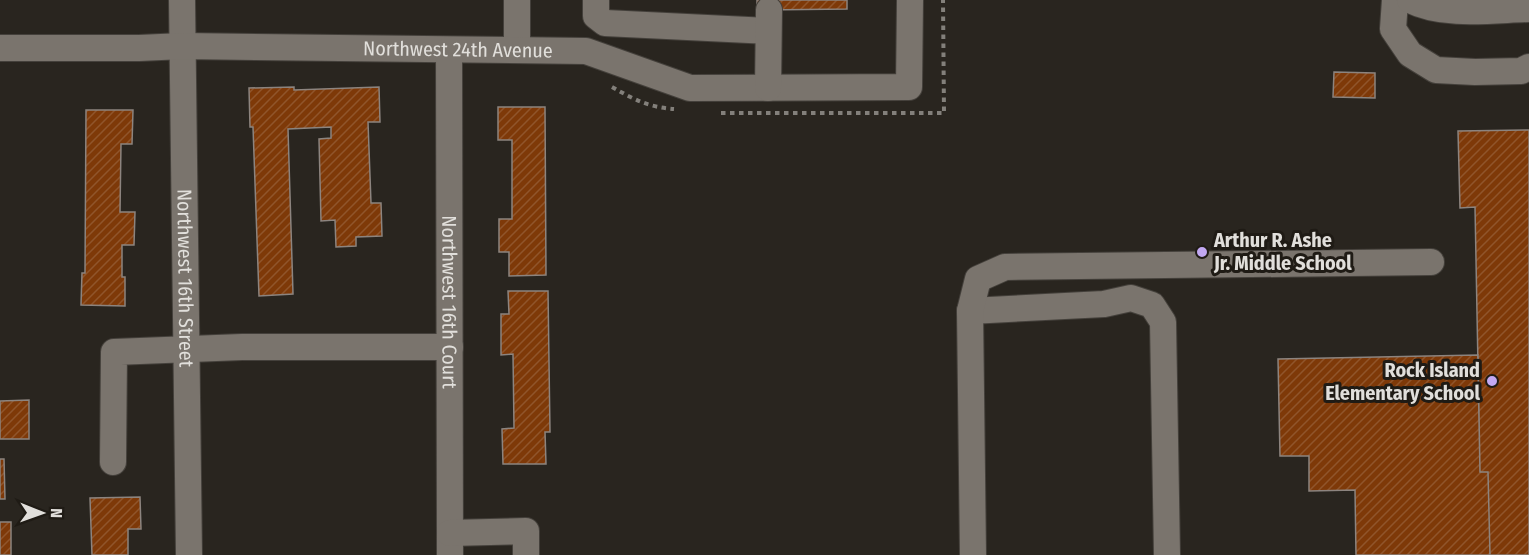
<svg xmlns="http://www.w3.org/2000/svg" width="1529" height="555" font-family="'Fira Sans Condensed',sans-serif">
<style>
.building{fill:url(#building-hatch);stroke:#8c847f;stroke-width:1.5}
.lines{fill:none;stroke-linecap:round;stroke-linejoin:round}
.minor-casing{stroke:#44403b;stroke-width:28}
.path{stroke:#83807b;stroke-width:4;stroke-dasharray:4.5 4.5;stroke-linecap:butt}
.minor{stroke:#7a746d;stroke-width:26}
.poi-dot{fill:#c2a8f2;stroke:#1f1b15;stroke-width:2}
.labels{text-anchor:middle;stroke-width:6;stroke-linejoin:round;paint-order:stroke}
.street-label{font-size:20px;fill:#e1dfdb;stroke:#1f1b15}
.poi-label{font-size:20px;font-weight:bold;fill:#e1dfdb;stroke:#1f1b15;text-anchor:start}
</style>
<defs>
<pattern id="building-hatch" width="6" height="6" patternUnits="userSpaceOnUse" patternTransform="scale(1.5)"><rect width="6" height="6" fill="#7e3908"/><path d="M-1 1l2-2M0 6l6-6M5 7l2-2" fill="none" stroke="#90552b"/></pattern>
</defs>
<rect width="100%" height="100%" fill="#29251f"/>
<path class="building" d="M757 0H847V9L757 10Z
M1334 72 1375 73V98L1333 97Z
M294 87V90L379 87 380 122H368L371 203H381L382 236 356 237V246L336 247 335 220 321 221 319 139 331 138V127L288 129 293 294 259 296 253 127H250L249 88Z
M498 107H545L546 275 509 276V252H499V219H512V140H498Z
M86 110H133L132 144H121L120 212H135L134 245H122V277H125V306L81 305 82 273H85Z
M1529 130V555H1490L1488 472H1480L1475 207 1460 208 1458 131Z
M508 291H548L550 432H545L546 464H503L502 429 514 428 513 354 501 355V314H509Z
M1478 355 1480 472H1488L1490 555H1356L1355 490 1309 491V456H1280L1278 359Z
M29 400V439H0V401Z
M0 459H4L5 499H0Z
M140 497 141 529H128V555H92L90 498Z
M0 522H11V555H0Z"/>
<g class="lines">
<defs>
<g id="minor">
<path id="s1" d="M182 0 189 555"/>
<path d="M517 0V50"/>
<path d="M596 0V16L605 23 768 31"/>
<path d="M1395 0 1393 29 1410 54 1436 70 1475 72 1521 71 1529 67"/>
<path d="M1410 0C1444 17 1492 10 1529 9"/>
<path id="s2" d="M0 48H139L183 46 586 51 690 88 909 87 910 0"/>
<path id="s3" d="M449 50 450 555"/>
<path d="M768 88 769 10"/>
<path d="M970 311 1104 304 1131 298 1152 305 1163 322 1167 555"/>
<path d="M113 462 114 352 242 347H450"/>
<path d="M450 533 526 531V555"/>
<path d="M973 555 970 311 978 279 1005 267 1431 262"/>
</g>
</defs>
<use href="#minor" class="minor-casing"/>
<path class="path" d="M612 87C635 100 648 107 674 109
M721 113H944L943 0"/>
<use href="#minor" class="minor"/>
</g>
<g class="poi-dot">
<circle cx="1202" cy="252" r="6"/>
<circle cx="1492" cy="381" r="6"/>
</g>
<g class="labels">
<g class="street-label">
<text dy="7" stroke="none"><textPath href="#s2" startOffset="458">Northwest 24th Avenue</textPath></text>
<text dy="7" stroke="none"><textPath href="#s1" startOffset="278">Northwest 16th Street</textPath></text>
<text dy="7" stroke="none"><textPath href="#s3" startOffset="252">Northwest 16th Court</textPath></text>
</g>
<g class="poi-label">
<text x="1214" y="247">Arthur R. Ashe<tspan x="1214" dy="23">Jr. Middle School</tspan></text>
<text x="1480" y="377" text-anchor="end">Rock Island<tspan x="1480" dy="23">Elementary School</tspan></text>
</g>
</g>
<g transform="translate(42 513) rotate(91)" stroke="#1f1b15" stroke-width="4.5" paint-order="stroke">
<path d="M0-4.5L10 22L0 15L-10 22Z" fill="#e1dfdb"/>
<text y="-9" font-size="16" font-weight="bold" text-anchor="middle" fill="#e1dfdb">N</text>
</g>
</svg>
